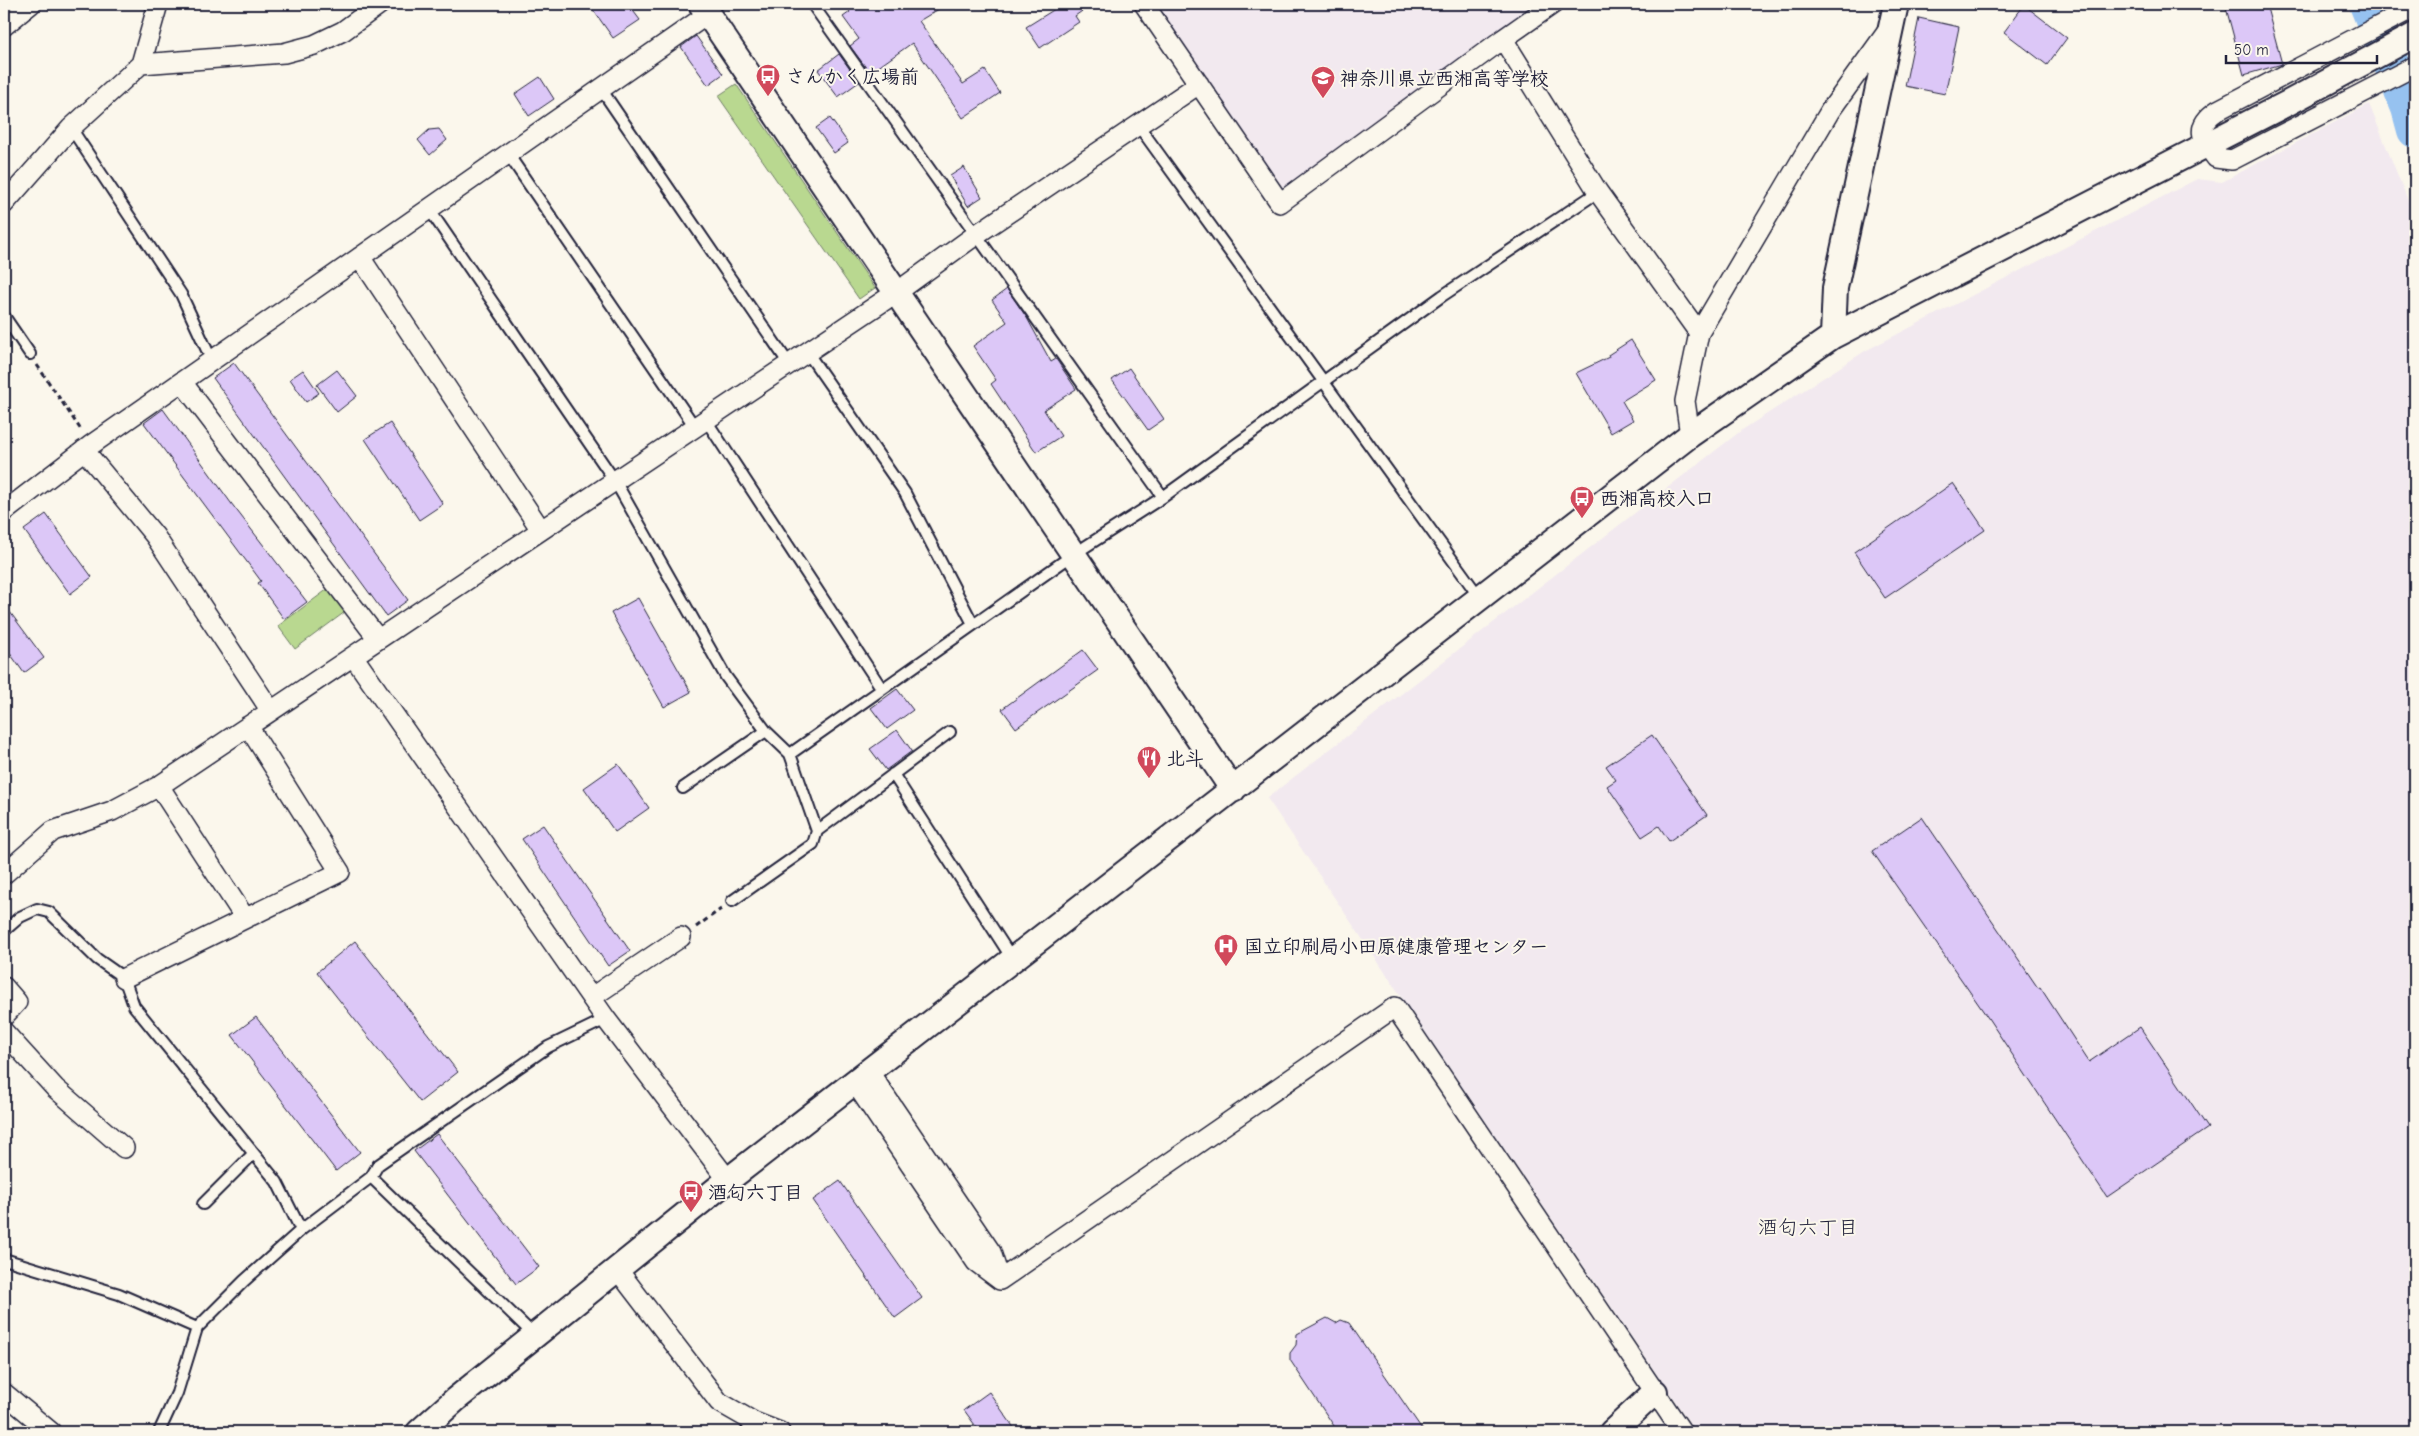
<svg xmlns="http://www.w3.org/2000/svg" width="2419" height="1436" font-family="'Comic Neue','Klee One',sans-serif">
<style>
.built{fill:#f2e9ef}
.green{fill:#b9d890;stroke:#6e7d66}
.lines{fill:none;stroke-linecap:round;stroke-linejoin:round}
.river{stroke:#96c2f0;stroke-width:36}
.building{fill:#dcc7f7;stroke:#22223b}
.service-casing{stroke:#22223b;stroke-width:14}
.minor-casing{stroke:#22223b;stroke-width:22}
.tertiary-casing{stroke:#22223b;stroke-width:28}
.path{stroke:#22223b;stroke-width:3;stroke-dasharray:5 4;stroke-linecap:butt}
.service{stroke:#fbf7ec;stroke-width:10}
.minor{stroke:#fbf7ec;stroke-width:19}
.tertiary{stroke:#fbf7ec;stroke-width:24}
.labels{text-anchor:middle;stroke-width:4;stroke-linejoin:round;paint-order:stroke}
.poi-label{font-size:19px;font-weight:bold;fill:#22223b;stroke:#fbf7ec;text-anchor:start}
.neighbourhood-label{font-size:20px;fill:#22223b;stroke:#fbf7ec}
</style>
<rect width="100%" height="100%" fill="#fbf7ec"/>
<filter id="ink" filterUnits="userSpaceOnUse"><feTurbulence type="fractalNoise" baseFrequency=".02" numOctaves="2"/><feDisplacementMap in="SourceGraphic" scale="10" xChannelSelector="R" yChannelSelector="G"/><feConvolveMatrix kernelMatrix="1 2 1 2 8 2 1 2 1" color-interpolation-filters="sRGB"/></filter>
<g filter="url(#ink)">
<path class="built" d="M1152 4H1556L1288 194Z
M2369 104 2415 218V1432H1696L1267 798 1742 430 1865 351 2197 179 2222 182Z"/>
<path class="green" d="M736 84 875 288 859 299 718 96Z
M332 586 349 609 295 649 278 626Z"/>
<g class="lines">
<path class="river" d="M2367 4 2409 108 2415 130"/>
</g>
<path class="building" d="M589 4H628L640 20 613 38Z
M844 4H947L919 21 963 84 985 70 1000 93 963 118 912 43 870 73 850 46 859 39 843 17 850 12Z
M1063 4H1092L1075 16 1079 22 1040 48 1026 27Z
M2225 4H2266L2282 64 2244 75Z
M2024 5 2067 38 2047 65 2004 32Z
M1919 18 1959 27 1945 94 1905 86Z
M696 36 723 74 708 85 681 47Z
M839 54 859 82 838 97 818 70Z
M540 77 554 99 529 116 515 94Z
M830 118 848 143 834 153 816 128Z
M439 129 447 140 430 155 418 140 429 130Z
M964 167 982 197 968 206 950 176Z
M1007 289 1027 318 1051 362 1056 359 1076 389 1044 410 1061 436 1036 452 991 384 996 380 973 346 1007 322 992 300Z
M1631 340 1656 380 1622 401 1633 420 1611 433 1576 373 1609 357 1608 355Z
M234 363 408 600 386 616 213 378Z
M1129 368 1164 419 1148 430 1112 380Z
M303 370 319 393 306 402 290 379Z
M337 370 357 396 337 412 317 385Z
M163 409 231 503 307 602 284 619 258 583 261 581 144 423Z
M390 423 443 504 419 520 365 439Z
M1953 483 1985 530 1885 598 1854 552Z
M46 514 92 577 70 594 24 530Z
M638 598 691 692 664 707 611 613Z
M4 604 44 658 24 673 4 645Z
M1083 650 1098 670 1016 728 1002 709Z
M897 689 913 710 887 729 871 708Z
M897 730 912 751 886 770 870 749Z
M1652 735 1707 815 1669 841 1659 826 1642 837 1607 786 1616 780 1606 766Z
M618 764 649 808 615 832 584 788Z
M1922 817 2038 988 2040 987 2089 1062 2140 1027 2208 1128 2107 1197 1988 1018 1872 851Z
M543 825 630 951 608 966 522 839Z
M355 941 458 1072 420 1102 317 972Z
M256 1017 360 1152 336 1171 232 1035Z
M437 1134 539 1267 516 1284 414 1151Z
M840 1181 922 1298 895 1318 813 1200Z
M1327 1318 1336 1323 1341 1320 1349 1323 1424 1432H1338L1290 1360V1353L1296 1345 1297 1334Z
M989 1392 1017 1432H980L964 1410Z"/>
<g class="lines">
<defs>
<path id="service" d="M812 4 1163 497
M601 89 789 364
M1138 125 1480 598
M71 128 181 294 212 361
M508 154 695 427
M429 209 615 481 726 677 766 731 790 754 1074 554 1163 497 1442 296 1598 192
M4 316 30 354
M807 352 905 493 973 624
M706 420 882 689
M790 754 817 831 950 732
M893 774 1013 960
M683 788 766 731
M732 901 813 844 817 831
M4 931 20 917 37 909 49 912 97 959 124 978 134 1006 277 1182 301 1230
M371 1177 378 1165 548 1047 606 1019
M203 1204 253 1154
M4 1259 119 1294 197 1328
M159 1432 177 1393 197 1328 244 1281 301 1230 371 1177 534 1335
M746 1432 754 1422"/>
<path id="minor" d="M1144 4 1280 203 1503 39 1598 192 1699 333
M2415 7 2218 110C2194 126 2201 138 2216 158L2232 160 2415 66
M4 26 31 4
M1503 39 1553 4
M141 64 284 53 314 45 343 31 380 4
M4 204 71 128 141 64 158 4
M360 257 541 530
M182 382 378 639
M1690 435 1685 401 1699 333 1830 111 1889 29
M84 450 155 536 271 711
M4 512 91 445 708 14
M353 656 606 1019 728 1180
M159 786 245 918
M4 874 53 831 112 811 159 786 897 292 977 234 1199 84
M124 978 340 872 248 726
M4 987 17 1002 4 1016
M592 997 681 937
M4 1032 55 1088 124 1148
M869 1072 991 1252 1000 1280
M855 1083 976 1262 1000 1280
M617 1269 719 1402 754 1422 780 1432
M1000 1280 1395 1007 1682 1432
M4 1393 51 1432"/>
<path id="tertiary" d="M701 4 1233 790
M1833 336 1835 288 1896 4
M419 1432 456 1399 728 1180 1690 435 1833 336 2288 103 2415 35
M1612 1432 1655 1392"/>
</defs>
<use href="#service" class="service-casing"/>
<use href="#minor" class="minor-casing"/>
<use href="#tertiary" class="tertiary-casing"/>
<path class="path" d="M37 365 81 430
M696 927 721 909"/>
<use href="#service" class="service"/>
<use href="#minor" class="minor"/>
<use href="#tertiary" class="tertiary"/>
</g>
</g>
<defs>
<symbol id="bus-pin" viewBox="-11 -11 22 30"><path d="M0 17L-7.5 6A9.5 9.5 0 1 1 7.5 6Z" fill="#d1495b" stroke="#fbf7ec"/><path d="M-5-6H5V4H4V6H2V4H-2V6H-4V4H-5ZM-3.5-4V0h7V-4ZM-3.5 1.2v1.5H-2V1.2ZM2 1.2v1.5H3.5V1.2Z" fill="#fff"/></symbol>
<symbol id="school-pin" viewBox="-11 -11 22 30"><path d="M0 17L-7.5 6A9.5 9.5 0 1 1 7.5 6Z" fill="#d1495b" stroke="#fbf7ec"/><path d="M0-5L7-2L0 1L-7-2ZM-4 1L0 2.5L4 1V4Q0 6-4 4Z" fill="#fff"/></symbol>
<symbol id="restaurant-pin" viewBox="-11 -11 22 30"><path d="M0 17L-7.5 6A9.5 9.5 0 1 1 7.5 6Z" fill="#d1495b" stroke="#fbf7ec"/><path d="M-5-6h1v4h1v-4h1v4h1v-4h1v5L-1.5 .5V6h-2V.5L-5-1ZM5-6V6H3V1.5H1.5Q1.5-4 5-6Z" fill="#fff"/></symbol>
<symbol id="hospital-pin" viewBox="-11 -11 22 30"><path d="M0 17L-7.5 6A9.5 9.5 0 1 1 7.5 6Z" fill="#d1495b" stroke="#fbf7ec"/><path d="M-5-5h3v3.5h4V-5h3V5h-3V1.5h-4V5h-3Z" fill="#fff"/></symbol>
</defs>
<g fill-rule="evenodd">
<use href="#bus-pin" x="754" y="62" width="28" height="38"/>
<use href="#school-pin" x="1309" y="64" width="28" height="38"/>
<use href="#bus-pin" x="1568" y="484" width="28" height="38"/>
<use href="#restaurant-pin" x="1135" y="744" width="28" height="38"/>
<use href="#hospital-pin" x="1212" y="932" width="28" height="38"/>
<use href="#bus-pin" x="677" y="1178" width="28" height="38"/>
</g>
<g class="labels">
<g class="poi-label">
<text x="786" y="83">さんかく広場前</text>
<text x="1340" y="85">神奈川県立西湘高等学校</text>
<text x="1600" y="505">西湘高校入口</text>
<text x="1166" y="765">北斗</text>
<text x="1244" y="953">国立印刷局小田原健康管理センター</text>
<text x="708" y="1199">酒匂六丁目</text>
</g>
<g class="neighbourhood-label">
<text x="1808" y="1234">酒匂六丁目</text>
</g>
</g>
<rect width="2419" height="1436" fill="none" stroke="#fbf7ec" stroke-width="20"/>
<rect x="10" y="10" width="2399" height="1416" fill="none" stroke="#22223b" stroke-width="2" filter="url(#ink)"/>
<path d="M2226 55v8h151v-8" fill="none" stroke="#22223b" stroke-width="2.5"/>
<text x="2234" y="55" font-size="15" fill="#22223b" stroke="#fbf7ec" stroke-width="4" paint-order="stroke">50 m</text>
</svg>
